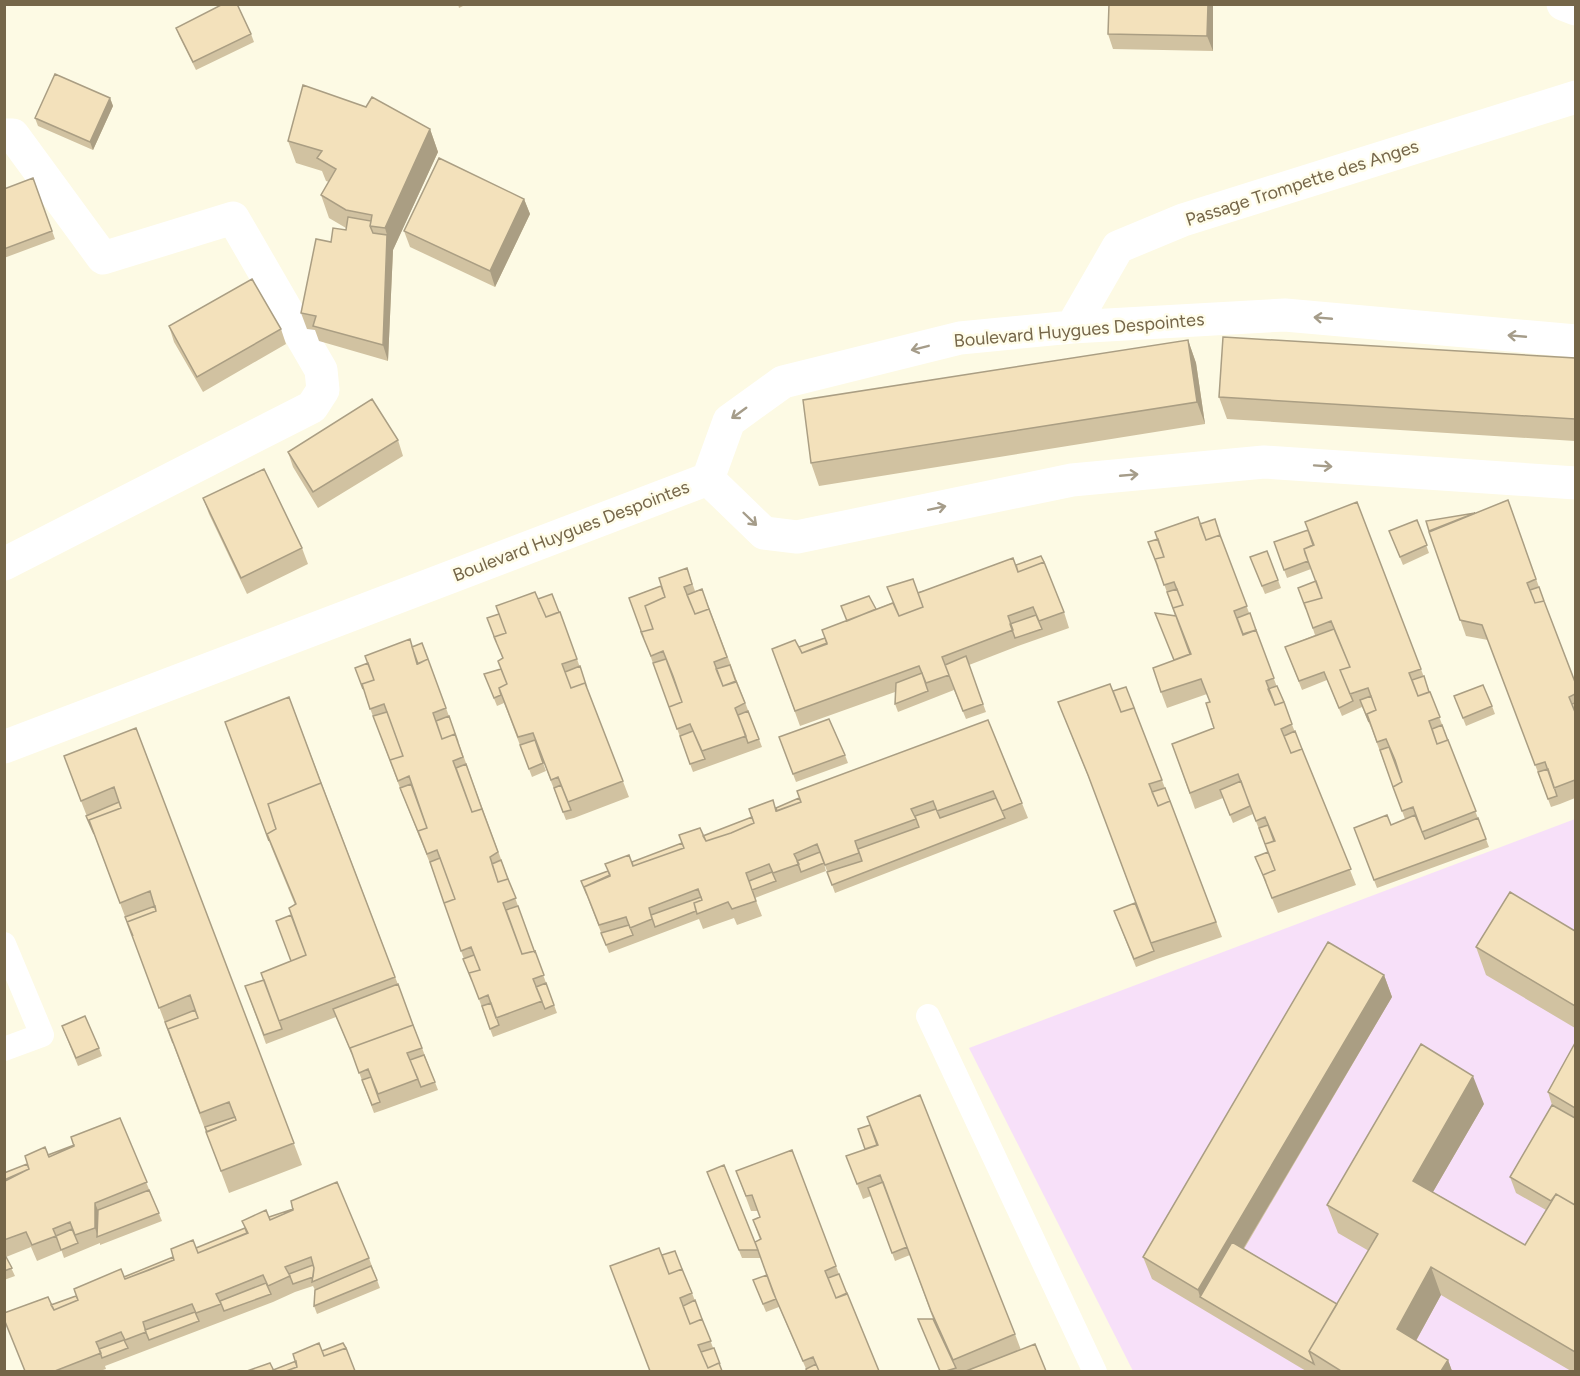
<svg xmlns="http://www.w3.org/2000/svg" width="1580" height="1376" font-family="Figtree,sans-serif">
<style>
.education{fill:#f7e0f9}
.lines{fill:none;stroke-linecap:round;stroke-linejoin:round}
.lane{stroke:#fff;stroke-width:24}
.street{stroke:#fff;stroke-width:33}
.wall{fill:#d1c2a1}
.shaded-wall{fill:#aa9e83}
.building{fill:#f3e1bb;stroke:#aa9e83;stroke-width:1.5}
.oneway{stroke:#a59c89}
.labels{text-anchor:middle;stroke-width:5;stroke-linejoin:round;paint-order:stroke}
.street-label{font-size:18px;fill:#756649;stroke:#fffdea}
</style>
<rect width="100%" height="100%" fill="#fdfae4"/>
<path class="education" d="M1575 819V1371H1133L969 1048Z"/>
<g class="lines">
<path class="lane" d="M4 944 42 1035 4 1049
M928 1016 1095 1372"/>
<path class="street" d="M1563 4 1576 9
M4 135H13L103 258 233 218 321 370 323 390 312 407 4 564
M1072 327 1118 247 1183 220 1576 97
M708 479 764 533 797 537 1072 480 1264 462 1576 483
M4 747 708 479 729 421 783 382 960 338 1072 327 1285 315 1576 341"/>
</g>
<path class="wall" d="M458 4H467L459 8Z
M1213 4V51L1113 49 1108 34Z
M176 28 251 34 254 42 196 70 179 36Z
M110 98 113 106 93 150 38 126 35 118Z
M430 129 438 152 393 250 388 361 319 341 315 330 307 329 301 313 331 242 346 230V228L329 218 321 195 329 182 326 181 322 171 296 163 288 141Z
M33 178 55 239 4 258V189Z
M524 199 530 214 495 287 410 247 404 231Z
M169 326 281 329 286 344 203 392 174 342Z
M1188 340 1196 363 1205 424 819 486 811 463Z
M1575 358V441L1227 419 1219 397Z
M398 440 403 456 318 508 293 467 288 452Z
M203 498 302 548 308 564 247 594 209 514Z
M1508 500 1544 601 1575 682V798L1560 804 1558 797 1560 804 1551 807 1488 640 1466 636 1429 532Z
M1357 502 1489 847 1377 888 1354 828 1391 825 1405 819 1372 730 1362 707 1342 716 1327 680 1302 690 1285 647 1315 635 1308 614 1316 581 1311 569 1287 578 1274 542 1308 530Z
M1417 520 1429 553 1403 565 1389 531Z
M1200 524 1222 541 1277 687 1356 885 1278 913 1255 857 1268 852 1253 814 1233 823 1223 798 1195 809 1172 744 1214 728 1210 702 1207 694 1167 708 1161 692 1174 660 1175 616 1161 575 1158 539Z
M1250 557 1278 580 1281 588 1265 594Z
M1016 565 1064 612 1069 628 1018 646 969 665 986 712 966 719 954 690 898 712 895 704V692L800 726 772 649 799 647 825 638 876 609 918 592Z
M687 568 695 591 702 589 762 747 693 772 629 598 661 586Z
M538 599 577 659 589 693 629 797 574 818 566 820 538 748 546 771 532 777 504 703 497 706 484 674 501 669 502 659 499 614Z
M434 675 557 1013 493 1037 461 951 431 866 403 796 365 695Z
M1113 691 1136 713 1170 801 1222 937 1157 959 1136 967 1114 911 1151 944 1094 791 1058 702Z
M1454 696 1492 706 1495 714 1466 726Z
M289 697 438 1090 383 1110 382 1106 383 1110 374 1113 356 1064 336 1017 266 1044 245 986 264 980 290 961 291 915 295 905 272 849 225 722Z
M988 720 1028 818 835 893 823 860 826 871 755 898 762 916 737 925 734 918 703 929 699 919 609 953 581 881 703 836 776 808Z
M136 728 302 1165 229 1193 97 842 72 778Z
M779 737 845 755 848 763 796 782Z
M1575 931V1028L1486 975 1476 947Z
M1384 975 1392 997 1244 1249 1337 1304 1369 1251 1338 1233 1327 1205 1484 1104 1433 1192 1525 1245 1546 1210 1516 1193 1510 1177 1552 1105 1548 1092 1575 1043V1371H1571L1441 1295 1416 1341 1448 1360 1452 1371H1306L1152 1279 1143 1257Z
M62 1026 99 1048 102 1056 78 1066Z
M120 1118 162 1221 100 1245V1243L64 1258 60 1246 61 1251 37 1261 31 1247 6 1257 15 1276 4 1280V1173L74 1145Z
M792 1150 839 1274 879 1371H807L779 1307 766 1312 753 1280 767 1275 760 1240 753 1220 760 1217 758 1211H751L736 1171Z
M865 1150 1015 1334 1021 1350 1046 1371H940L933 1319 910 1255 895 1261 871 1196 863 1199 846 1156Z
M724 1165 761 1258H742L707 1172Z
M269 1217 369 1258 380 1288 317 1314 314 1306 315 1290 313 1286 295 1292 273 1302 105 1366 106 1369 100 1371H24L76 1297 74 1289 124 1277 245 1228 242 1221Z
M662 1255 692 1293 722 1371 610 1266Z"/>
<path class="shaded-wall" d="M1208 4H1213V51L1207 36Z
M110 98 113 106 93 150 90 142Z
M430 129 438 152 393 250 388 361 383 345 387 235 385 228Z
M524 199 530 214 495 287 490 271Z
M1188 340 1196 363 1205 424 1197 402Z
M1384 975 1392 997 1211 1303 1200 1297 1198 1290Z
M1473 1076 1484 1104 1423 1209 1413 1181Z
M95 1203 101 1218 98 1237 95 1228Z
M1431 1267 1441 1295 1407 1357 1397 1329Z
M1448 1360 1452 1371H1441Z"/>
<path class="building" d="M223 4H237L251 34 193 62 176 28Z
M1109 4H1208L1207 36 1108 34Z
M55 74 110 98 90 142 35 118Z
M303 85 366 107 372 97 430 129 385 228 370 226 372 215 346 210 321 195 336 169 317 158 322 151 288 141Z
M439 158 524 199 490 271 404 231Z
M33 178 52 231 4 249V189Z
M348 217 371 221 370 226 373 233 387 235 383 345 313 326 316 316 301 313 316 239 331 242 333 228 346 230Z
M252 279 281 329 197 377 169 326Z
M1223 337 1575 358V419L1219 397Z
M1188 340 1197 402 811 463 803 400Z
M372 399 398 440 313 492 288 452Z
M264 469 302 548 241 578 203 498Z
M1508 500 1536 579 1527 583 1535 603 1544 601 1575 682V694L1569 697 1575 712V780L1554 788 1545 762 1535 765 1482 625 1460 620 1429 532Z
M1357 502 1421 669 1409 673 1418 696 1430 692 1440 717 1429 721 1437 744 1448 740 1476 811 1422 832 1413 807 1402 811 1393 787 1402 782 1395 760 1386 739 1377 742 1367 714 1376 710 1368 688 1350 694 1340 670 1350 667 1331 621 1313 628 1304 603 1322 598 1305 553 1304 549 1314 545 1305 522Z
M1475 513 1429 531 1426 521Z
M1198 517 1206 540 1220 535 1247 606 1234 611 1243 635 1256 630 1274 678 1266 681 1275 705 1284 702 1292 724 1281 729 1291 753 1302 749 1351 869 1272 898 1263 875 1275 870 1265 844 1275 841 1265 817 1256 821 1238 774 1190 793 1172 744 1214 728 1206 703 1210 702 1201 679 1161 692 1153 668 1191 654 1173 608 1183 605 1174 582 1164 585 1155 559 1164 557 1155 532Z
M1215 519 1221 538 1220 535 1206 540 1200 524Z
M1417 520 1427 545 1400 557 1389 531Z
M1308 530 1313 545 1304 549 1308 561 1284 570 1274 542Z
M1158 539 1164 557 1155 559 1158 567 1148 542Z
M1267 551 1278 580 1262 586 1250 557Z
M1041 556 1044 562 1018 572 1016 565Z
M1013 558 1018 572 1044 562 1064 612 1039 621 1033 607 1008 616 1013 630 942 657 949 675 926 683 919 666 795 711 772 649 795 640 802 653 827 643 822 630 893 603 899 616 923 607 918 593Z
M687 568 692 584 684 587 695 614 709 609 727 657 714 662 723 686 736 681 745 703 735 708 746 736 702 751 690 724 677 729 669 707 682 702 673 676 663 651 651 656 641 632 653 629 645 606 665 597 659 578Z
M913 579 923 607 899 616 887 587Z
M1316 581 1322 598 1304 603 1306 609 1298 588Z
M661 586 665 597 645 606 653 629 641 632 644 639 629 598Z
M1539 587 1544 601 1535 603 1530 590Z
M702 589 709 609 695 614 687 595Z
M1177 589 1183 605 1173 608 1167 592Z
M535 592 546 617 560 612 577 659 562 664 571 688 585 683 623 781 568 802 558 777 551 780 533 733 518 737 499 688 507 684 498 661 503 658 494 637 506 633 496 606Z
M552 594 559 612 546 617 538 599Z
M869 596 876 609 847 621 841 606Z
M1155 613 1176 616 1190 654 1174 660Z
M1250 613 1257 633 1256 630 1243 634 1237 618Z
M499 614 506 633 494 637 497 644 487 618Z
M1036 615 1042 629 1015 638 1010 624Z
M1334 629 1350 667 1340 670 1353 701 1339 708 1324 672 1299 681 1285 647Z
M825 638 827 644 802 653 799 647Z
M410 639 417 664 428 659 446 708 433 713 442 739 455 734 463 757 453 761 472 812 482 809 498 852 490 857 498 882 508 879 516 898 503 903 522 954 535 951 544 975 533 979 542 1001 496 1018 488 995 479 999 469 973 480 970 471 947 461 951 444 903 455 899 437 850 427 854 418 831 427 828 409 776 398 781 390 760 403 756 384 704 370 709 362 684 374 680 365 656Z
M422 643 428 659 418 664 412 647Z
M966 656 983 704 963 711 945 665Z
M666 659 682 702 669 707 653 663Z
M368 663 374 680 362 684 363 689 355 668Z
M730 665 736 682 723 686 716 669Z
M580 666 587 688 585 683 571 688 565 672Z
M501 669 507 684 499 688 501 695 494 698 484 674Z
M922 673 928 691 895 704 896 683Z
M1424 676 1429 692 1418 696 1412 680Z
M1110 684 1121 712 1134 708 1162 780 1149 784 1158 806 1170 801 1216 922 1151 943 1088 775 1058 702Z
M1483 685 1492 706 1463 718 1454 696Z
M1277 686 1284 702 1275 705 1268 689Z
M1126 687 1135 710 1134 708 1121 712 1113 691Z
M1371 696 1376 710 1367 714 1369 722 1360 700Z
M289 697 321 783 268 804 276 829 267 834 269 841 225 722Z
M1575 703V712L1572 704Z
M748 711 759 739 748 743 738 715Z
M387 712 403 756 390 760 393 768 373 716Z
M449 716 458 742 455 734 442 739 436 721Z
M829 719 845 755 793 774 779 737Z
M988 720 1022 803 1002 811 993 791 937 811 933 801 911 809 916 819 855 841 859 853 825 865 817 844 794 854 799 864 773 873 769 864 746 873 756 901 732 909 728 902 697 914 694 903 702 900 698 889 649 908 652 919 630 928 626 917 599 925 584 887 610 875 605 864 629 855 633 866 684 848 679 835 700 828 706 841 731 833 754 823 749 809 773 800 776 811 801 802 797 791Z
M1442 725 1448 741V740L1437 744 1432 729Z
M136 728 294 1143 221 1171 206 1132 236 1120 229 1102 200 1113 168 1029 198 1018 190 995 159 1008 127 922 156 911 150 891 120 903 89 820 121 808 114 787 81 801 64 756Z
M693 731 705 759 690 764 680 736Z
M1295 731 1302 749 1291 753 1284 736Z
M535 740 543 763 529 769 520 745Z
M1389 747 1402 782 1393 787 1380 750Z
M466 764 482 809 472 812 456 768Z
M1548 769 1557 796 1548 799 1538 772Z
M1241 781 1250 806 1230 815 1220 790Z
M321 783 395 977 279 1021 261 973 306 955 289 908 296 904 267 834 276 829 268 804Z
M411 784 427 828 418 831 421 839 400 788Z
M561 785 571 810 563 812 554 788Z
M1165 788 1170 801 1158 806 1152 792Z
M799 798 801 802 777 811 776 808Z
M996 798 1005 818 832 885 827 872 862 861 858 849 919 827 915 816 936 809 940 818Z
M119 802 121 808 89 820 94 834 86 816Z
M1387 815 1391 825 1415 815 1425 839 1478 818 1486 839 1374 880 1354 828Z
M752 817 754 823 731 833 706 841 703 836Z
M1268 825 1274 841 1265 844 1268 852 1259 828Z
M682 843 684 848 633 866 632 862Z
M820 852 824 863 801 872 797 861Z
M1268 852 1275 870 1263 875 1266 882 1255 857Z
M440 858 455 899 444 903 430 862Z
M501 860 508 879 498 882 492 864Z
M608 871 610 876 584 887 587 895 581 881Z
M772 872 776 881 752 890 749 881Z
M1510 892 1575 931V1006L1476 947Z
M701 897 702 900 694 903 696 911 655 927 651 915Z
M1135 903 1154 951 1134 959 1114 911Z
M155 906 156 911 127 922 133 936 125 917Z
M518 906 535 953V951L522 954 506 910Z
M291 915 306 955 291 961 276 921Z
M629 925 633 935 606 945 601 933Z
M1328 942 1384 975 1198 1290 1143 1257Z
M474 955 480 970 469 973 472 981 463 959Z
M264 980 282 1029 264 1035 245 986Z
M546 983 554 1005 545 1009 536 987Z
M398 984 413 1025 350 1048 353 1056 333 1009Z
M491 1003 499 1025 490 1029 482 1006Z
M195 1010 198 1018 168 1029 173 1043 165 1022Z
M85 1016 99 1048 76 1058 62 1026Z
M413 1025 422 1048 407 1053 418 1079 378 1094 368 1069 359 1073 350 1048Z
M1575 1043V1108L1548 1092Z
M1421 1044 1473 1076 1413 1181 1525 1245 1556 1194 1575 1205V1352L1431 1267 1397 1329 1448 1360 1441 1371H1341L1309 1351 1378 1234 1327 1205Z
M424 1055 435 1082 421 1087 410 1060Z
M371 1077 380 1102 372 1105 362 1080Z
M920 1095 1015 1334 953 1360 931 1311 880 1175 857 1184 846 1156 878 1145 867 1117Z
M1552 1105 1575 1118V1205L1556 1194 1551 1201 1510 1177Z
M235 1117 236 1120 207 1132 205 1127Z
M120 1118 147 1182 95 1203V1228L75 1235 70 1222 53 1229 56 1236 32 1245 26 1232 4 1240V1180L29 1169 25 1156 45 1147 49 1157 74 1146 71 1137Z
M870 1125 877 1145 865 1149 858 1129Z
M74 1145V1146L49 1157 48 1155Z
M792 1150 836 1266 825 1271 836 1298 847 1293 879 1371H819L813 1357 803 1361 773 1292 755 1242 761 1239 753 1220 760 1217 752 1195 746 1196 736 1171Z
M27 1164 29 1169 5 1181 4 1173Z
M724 1165 758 1250H739L707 1172Z
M337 1182 369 1258 312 1282 314 1268 311 1257 285 1267 290 1276 268 1286 263 1275 216 1294 221 1304 196 1313 192 1304 143 1322 146 1332 125 1340 121 1332 96 1342 101 1353 55 1371H25L4 1319V1313L48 1297 54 1310 78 1300 74 1289 121 1269 125 1279 149 1270 174 1260 171 1249 193 1240 198 1253 248 1233 242 1221 266 1210 270 1220 293 1210 291 1201Z
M883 1182 907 1247 892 1253 868 1188Z
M149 1190 159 1213 97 1237 98 1210Z
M293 1209V1210L270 1220 269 1217Z
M245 1228 247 1233 198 1253 196 1248Z
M72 1229 78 1243 61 1250 56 1236Z
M1232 1242 1337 1304 1309 1351 1314 1364 1200 1297Z
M659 1248 669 1274 682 1269 692 1293 680 1298 690 1324 702 1319 711 1341 698 1345 708 1368 719 1363 722 1371H650L610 1266Z
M675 1251 682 1269 669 1274 662 1255Z
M5 1255 12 1268 4 1271V1256Z
M173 1257 174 1260 125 1279 124 1277Z
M313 1265 314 1268 313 1277 293 1284 289 1274Z
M371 1266 377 1280 314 1306 315 1290Z
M839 1274 847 1294 836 1298 828 1278Z
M767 1275 776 1299 763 1304 753 1280Z
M266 1283 271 1294 224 1311 220 1301Z
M76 1296 78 1300 54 1310 51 1305Z
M695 1300 702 1319 690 1324 683 1306Z
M195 1312 199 1321 149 1340 145 1330Z
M918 1319H933L956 1368 946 1371H940Z
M124 1340 128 1348 102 1358 99 1349Z
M319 1343 324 1356 346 1348 355 1371H286L297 1367 293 1354Z
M343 1343 346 1348 324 1356 322 1351Z
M1035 1344 1046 1371H966Z
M714 1348 720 1364 719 1363 708 1368 701 1352Z
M296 1361 297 1367 286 1371H274L273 1370Z
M270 1363 274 1371H247Z
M816 1364 819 1371H807L806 1369Z"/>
<defs><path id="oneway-shaft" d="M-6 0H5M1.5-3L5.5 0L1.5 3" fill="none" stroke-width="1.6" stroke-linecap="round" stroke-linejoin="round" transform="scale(1.5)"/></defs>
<g class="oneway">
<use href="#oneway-shaft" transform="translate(1323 318) rotate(-175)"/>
<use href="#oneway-shaft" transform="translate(1517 336) rotate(-175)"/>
<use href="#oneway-shaft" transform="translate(920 348) rotate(166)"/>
<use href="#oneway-shaft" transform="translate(739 413) rotate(144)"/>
<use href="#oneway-shaft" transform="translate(1323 466) rotate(4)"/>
<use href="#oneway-shaft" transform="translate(1129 475) rotate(-5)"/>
<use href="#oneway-shaft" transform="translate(937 508) rotate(-12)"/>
<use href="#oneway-shaft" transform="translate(750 519) rotate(44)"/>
</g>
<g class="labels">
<g class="street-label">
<text transform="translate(1302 183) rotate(-18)" y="6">Passage Trompette des Anges</text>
<text transform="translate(1079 330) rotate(-5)" y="6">Boulevard Huygues Despointes</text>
<text transform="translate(571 531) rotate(-21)" y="6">Boulevard Huygues Despointes</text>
</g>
</g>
<rect width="1580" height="1376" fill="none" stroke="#756649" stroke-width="12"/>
</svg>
